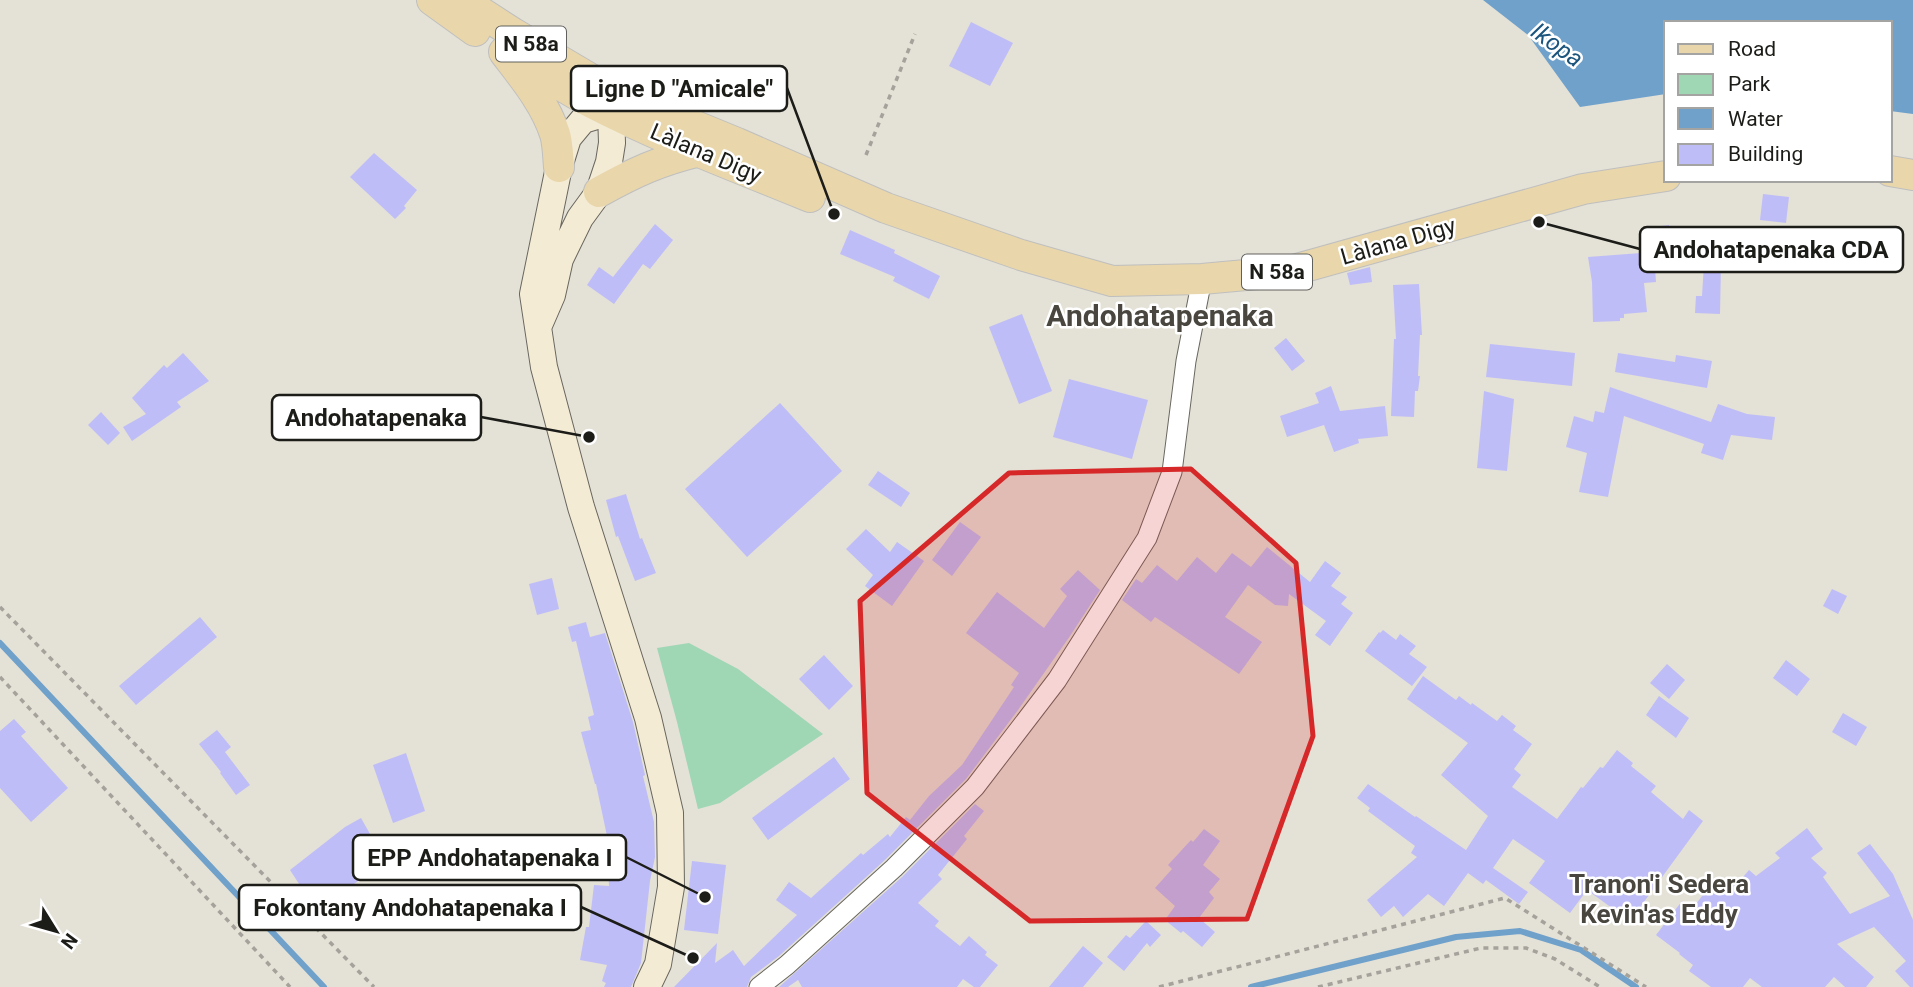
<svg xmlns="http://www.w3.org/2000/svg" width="1913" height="987" font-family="Roboto,sans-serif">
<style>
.green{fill:#9fd6b4}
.water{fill:#6fa1ca}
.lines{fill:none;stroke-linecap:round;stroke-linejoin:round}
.stream{stroke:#6fa1ca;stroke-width:6}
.building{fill:#bfbdf7}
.street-casing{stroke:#68665e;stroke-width:21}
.secondary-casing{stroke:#68665e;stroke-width:28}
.primary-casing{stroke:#bfbfbe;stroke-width:32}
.path{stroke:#a4a29a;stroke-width:3.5;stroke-dasharray:5 5;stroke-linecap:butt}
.street{stroke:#fff;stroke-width:19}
.secondary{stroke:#f4ebd5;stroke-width:26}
.primary{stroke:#e9d7ab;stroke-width:30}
.marked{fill:#d62828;fill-opacity:0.2;stroke:#d62828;stroke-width:5;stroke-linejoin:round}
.labels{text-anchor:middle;stroke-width:5;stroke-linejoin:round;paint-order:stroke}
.shield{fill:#fff;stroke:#60605d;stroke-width:2}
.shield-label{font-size:21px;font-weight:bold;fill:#1c1c18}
.street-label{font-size:23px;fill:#1c1c18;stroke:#fff}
.water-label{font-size:24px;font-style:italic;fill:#1b547d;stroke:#fff}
.quarter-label{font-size:26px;font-weight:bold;fill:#48463e;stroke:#fff}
.district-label{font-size:30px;font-weight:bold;fill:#48463e;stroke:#fff}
.leader{fill:none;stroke:#1c1c18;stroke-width:2.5}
.callout-dot{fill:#1c1c18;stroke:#fff;stroke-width:2.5}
.callout{fill:#fff;stroke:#1c1c18;stroke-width:2.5}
.callout-label{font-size:24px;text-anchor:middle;font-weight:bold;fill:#1c1c18}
</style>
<rect width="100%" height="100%" fill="#e4e1d7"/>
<path class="green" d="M689 643 738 669 823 734 720 803 698 809 677 722 657 648Z"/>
<path class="water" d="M1483 0H1913V114L1890 111V23H1666V94L1580 107 1528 35Z"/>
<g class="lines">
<path class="stream" d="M0 643 324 987
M1251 987 1456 937 1520 931 1581 950 1636 987"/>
</g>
<path class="building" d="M971 22 1013 43 990 86 949 66Z
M374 153 417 190 404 206 406 208 395 219 350 177Z
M1763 194 1789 197 1786 223 1760 220Z
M655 224 673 240 650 269 643 264 614 304 587 285 599 267 613 277Z
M1669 225 1671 243 1688 242V258L1656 260 1654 227Z
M850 230 895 250 894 253 940 276 929 299 893 281 895 277 840 254Z
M1654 252 1656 282 1644 283 1647 312 1624 314V318H1620V321L1593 322 1592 282 1588 257Z
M1704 264H1721L1720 314 1695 313 1696 296H1702Z
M1370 267 1372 282 1350 285 1347 273Z
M1419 284 1422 335H1420L1418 376H1420L1418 391H1415L1414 417 1391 416 1394 339H1396L1393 285Z
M1022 314 1052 391 1019 404 989 327Z
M1286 338 1305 361 1292 371 1274 348Z
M1490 344 1575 353 1572 386 1486 377Z
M183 353 209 381 177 402 181 407 132 441 123 427 146 414 132 398 164 365 167 368Z
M1618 353 1675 362 1676 355 1712 361 1707 388 1615 372Z
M1069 379 1148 400 1132 459 1053 437Z
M1331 386 1340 411 1385 406 1388 436 1358 439 1359 443 1334 452 1324 425 1287 437 1280 416 1319 403 1315 393Z
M1610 387 1711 422 1718 404 1747 414 1775 417 1772 440 1731 435 1723 460 1701 453 1704 444 1624 416 1608 497 1579 492 1587 453 1566 447 1574 416 1593 422 1595 411 1604 413Z
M1484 391 1514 399 1507 471 1477 468Z
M780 403 842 471 747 557 685 489Z
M101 412 120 433 108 445 88 425Z
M878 471 910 493 901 507 868 485Z
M626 494 640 539 642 538 656 573 635 581 618 536 616 537 606 500Z
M960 522 981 537 952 576 932 560Z
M866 529 890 552 897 542 924 561 892 606 865 586 873 575 846 549Z
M1267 547 1310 582 1325 561 1341 573 1331 586 1347 597 1341 604 1353 613 1330 646 1315 635 1326 621 1289 594 1288 606 1275 605 1248 585 1225 617 1262 642 1239 674 1155 617 1151 622 1122 600 1136 579 1142 583 1157 565 1177 581 1197 557 1216 573 1232 553 1251 567Z
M1078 570 1100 590 1070 636 1018 710 966 779 886 859 779 956 751 977 747 987H674L717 943 715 963 733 950 744 966 797 915 776 900 789 882 811 898 861 853 863 855 888 834 890 837 906 817 910 820 929 796 962 765 1014 687 1011 685 1019 673 966 633 997 592 1044 628 1067 596 1060 589Z
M552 578 559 609 537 615 529 584Z
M1832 589 1847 596 1838 614 1823 606Z
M200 617 217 637 136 705 119 686Z
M586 622 590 637 605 633 633 722 645 775 643 776 654 822 655 857 650 881 641 963 631 987H604L606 983 602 981 607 965 580 960 586 927H589L594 885 609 886 607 836 596 784H595L581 732 591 730 588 717 594 715 576 641 572 642 568 627Z
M1383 630 1396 640 1400 634 1416 646 1409 654 1427 667 1412 686 1365 651 1379 632 1380 633Z
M824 655 853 686 829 710 799 679Z
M1786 660 1810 679 1797 696 1773 678Z
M1667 664 1685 680 1669 699 1650 683Z
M1423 676 1456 700 1459 696 1471 705 1472 703 1497 721 1502 715 1516 726 1513 730 1532 744 1514 769 1521 775 1512 787 1557 819 1581 787 1583 788 1600 767 1603 768 1617 750 1633 763 1631 766 1656 786 1651 792 1683 819 1689 810 1703 821 1630 921 1587 890 1570 913 1529 883 1545 861 1513 839 1493 868 1528 892 1519 904 1486 880 1483 884 1468 873 1444 906 1428 894 1403 917 1394 906 1381 917 1367 900 1417 857 1411 853 1415 846 1368 811 1370 808 1357 798 1368 784 1415 817 1416 816 1466 850 1488 816 1441 775 1468 743 1407 699Z
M1659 696 1689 718 1676 738 1646 715Z
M1843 713 1867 727 1856 746 1832 732Z
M14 719 26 732 21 736 68 788 31 822 0 788V731Z
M217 730 231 747 225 752 250 785 236 795 220 773 221 772 199 744Z
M406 753 425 811 393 823 373 765Z
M834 757 850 779 768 840 752 818Z
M975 804 984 811 964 836 967 839 938 875 942 879 918 903 939 921 935 926 960 946 969 936 987 952 985 955 998 965 980 987H974L963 979 957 987H802L798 980 788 987H779L902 877Z
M361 818 387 864 367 875 316 910 290 870 345 827Z
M1807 828 1823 849 1811 858 1827 873 1823 877 1850 914 1890 896 1857 853 1870 844 1893 874 1913 920V987H1910L1895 971 1906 961 1874 927 1837 944 1874 977 1866 987H1845L1834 977 1825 987H1762L1750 978 1743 987H1711L1689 971 1693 965 1679 954 1680 953 1656 935 1682 901 1692 909 1717 877 1729 887 1735 880 1738 883 1749 870 1756 876 1780 858 1775 853Z
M1204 829 1220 841 1203 865 1220 879 1209 892 1214 898 1199 918 1215 932 1202 947 1183 931 1181 933 1165 920 1175 906 1155 888 1172 869 1168 865 1191 840 1193 842Z
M692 861 726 865 718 934 684 930Z
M1146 921 1161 935 1150 947 1147 943 1124 971 1107 957 1126 935 1130 938Z
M1083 946 1103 963 1083 987H1049Z"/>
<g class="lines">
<defs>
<path id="street" d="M759 987 787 965 894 868 975 787 1057 680 1147 538 1172 472 1186 361 1202 279"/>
<path id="secondary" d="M623 108 583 120 568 138 559 167 533 294 544 367 581 507 648 718 670 813 671 887 658 964 647 987
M539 325 552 295 560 259 580 218 599 192 609 162 612 143 611 112 605 96"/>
<path id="primary" d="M432 0 475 31
M462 0 513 33 601 85 637 102 737 143 886 208 1021 255 1112 281 1202 279 1290 271 1583 189 1666 176
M504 52C523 77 545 103 555 134 558 144 558 156 559 167
M541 73C558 83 574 94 592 103 662 139 737 167 810 197
M1890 171 1913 175
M599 192C635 172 659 161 700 151"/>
</defs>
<use href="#street" class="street-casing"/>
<use href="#secondary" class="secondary-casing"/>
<use href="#primary" class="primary-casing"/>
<path class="path" d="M866 155 915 34
M0 607 374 987
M0 677 290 987
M1159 987 1505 898 1646 987
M1318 987 1481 948H1526L1555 959 1600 987"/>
<use href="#street" class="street"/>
<use href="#secondary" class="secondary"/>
<use href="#primary" class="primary"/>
</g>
<path class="marked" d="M1191 469 1296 563 1313 736 1247 919 1030 921 867 793 860 601 1009 473Z"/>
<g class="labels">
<g class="shield">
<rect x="496" y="26.5" width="70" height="35" rx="5"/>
<rect x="1242" y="254.5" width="70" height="35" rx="5"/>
</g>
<g class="shield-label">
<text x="531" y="51">N 58a</text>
<text x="1277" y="279">N 58a</text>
</g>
<g class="street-label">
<text transform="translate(706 153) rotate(23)" y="8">Làlana Digy</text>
<text transform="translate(1398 241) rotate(-16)" y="8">Làlana Digy</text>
</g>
<g class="water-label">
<text transform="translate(1557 45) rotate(36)" y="8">Ikopa</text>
</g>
<g class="quarter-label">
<text x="1659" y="893">Tranon'i Sedera<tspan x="1659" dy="30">Kevin'as Eddy</tspan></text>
</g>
<g class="district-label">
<text x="1160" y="326">Andohatapenaka</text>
</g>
</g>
<path class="leader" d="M834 214L787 88M1539 222L1640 249M589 437L481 417M705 897L626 857M693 958L581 907"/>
<g class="callout-dot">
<circle cx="834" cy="214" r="7"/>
<circle cx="1539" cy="222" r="7"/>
<circle cx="589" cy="437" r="7"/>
<circle cx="705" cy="897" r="7"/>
<circle cx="693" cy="958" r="7"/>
</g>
<g class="callout">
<rect x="571" y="66" width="216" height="45" rx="7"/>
<rect x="1640" y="227" width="263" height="45" rx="7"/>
<rect x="272" y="395" width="209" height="45" rx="7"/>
<rect x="353" y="835" width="273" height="45" rx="7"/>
<rect x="239" y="885" width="342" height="45" rx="7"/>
</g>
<g class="callout-label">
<text x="679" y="97">Ligne D "Amicale"</text>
<text x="1771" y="258">Andohatapenaka CDA</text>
<text x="376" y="426">Andohatapenaka</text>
<text x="490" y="866">EPP Andohatapenaka I</text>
<text x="410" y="916">Fokontany Andohatapenaka I</text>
</g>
<rect x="1664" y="21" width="228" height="161" fill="#ffffff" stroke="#a4a4a3" stroke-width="2"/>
<rect x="1678" y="44" width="35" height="10" fill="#e9d7ab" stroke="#a4a4a3" stroke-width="2"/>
<text x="1728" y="56" font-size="21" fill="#1c1c18">Road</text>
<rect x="1678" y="74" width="35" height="21" fill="#9fd6b4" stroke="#a4a4a3" stroke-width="2"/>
<text x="1728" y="91" font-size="21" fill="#1c1c18">Park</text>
<rect x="1678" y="108" width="35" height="21" fill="#6fa1ca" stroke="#a4a4a3" stroke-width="2"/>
<text x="1728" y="126" font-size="21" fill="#1c1c18">Water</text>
<rect x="1678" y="144" width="35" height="21" fill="#bfbdf7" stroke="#a4a4a3" stroke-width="2"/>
<text x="1728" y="161" font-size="21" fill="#1c1c18">Building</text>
<g transform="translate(56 931) rotate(127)" stroke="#ffffff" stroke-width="5" paint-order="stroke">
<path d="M0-5L12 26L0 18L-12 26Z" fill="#1c1c18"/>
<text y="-10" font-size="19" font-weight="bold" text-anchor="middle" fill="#1c1c18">N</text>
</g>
</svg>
